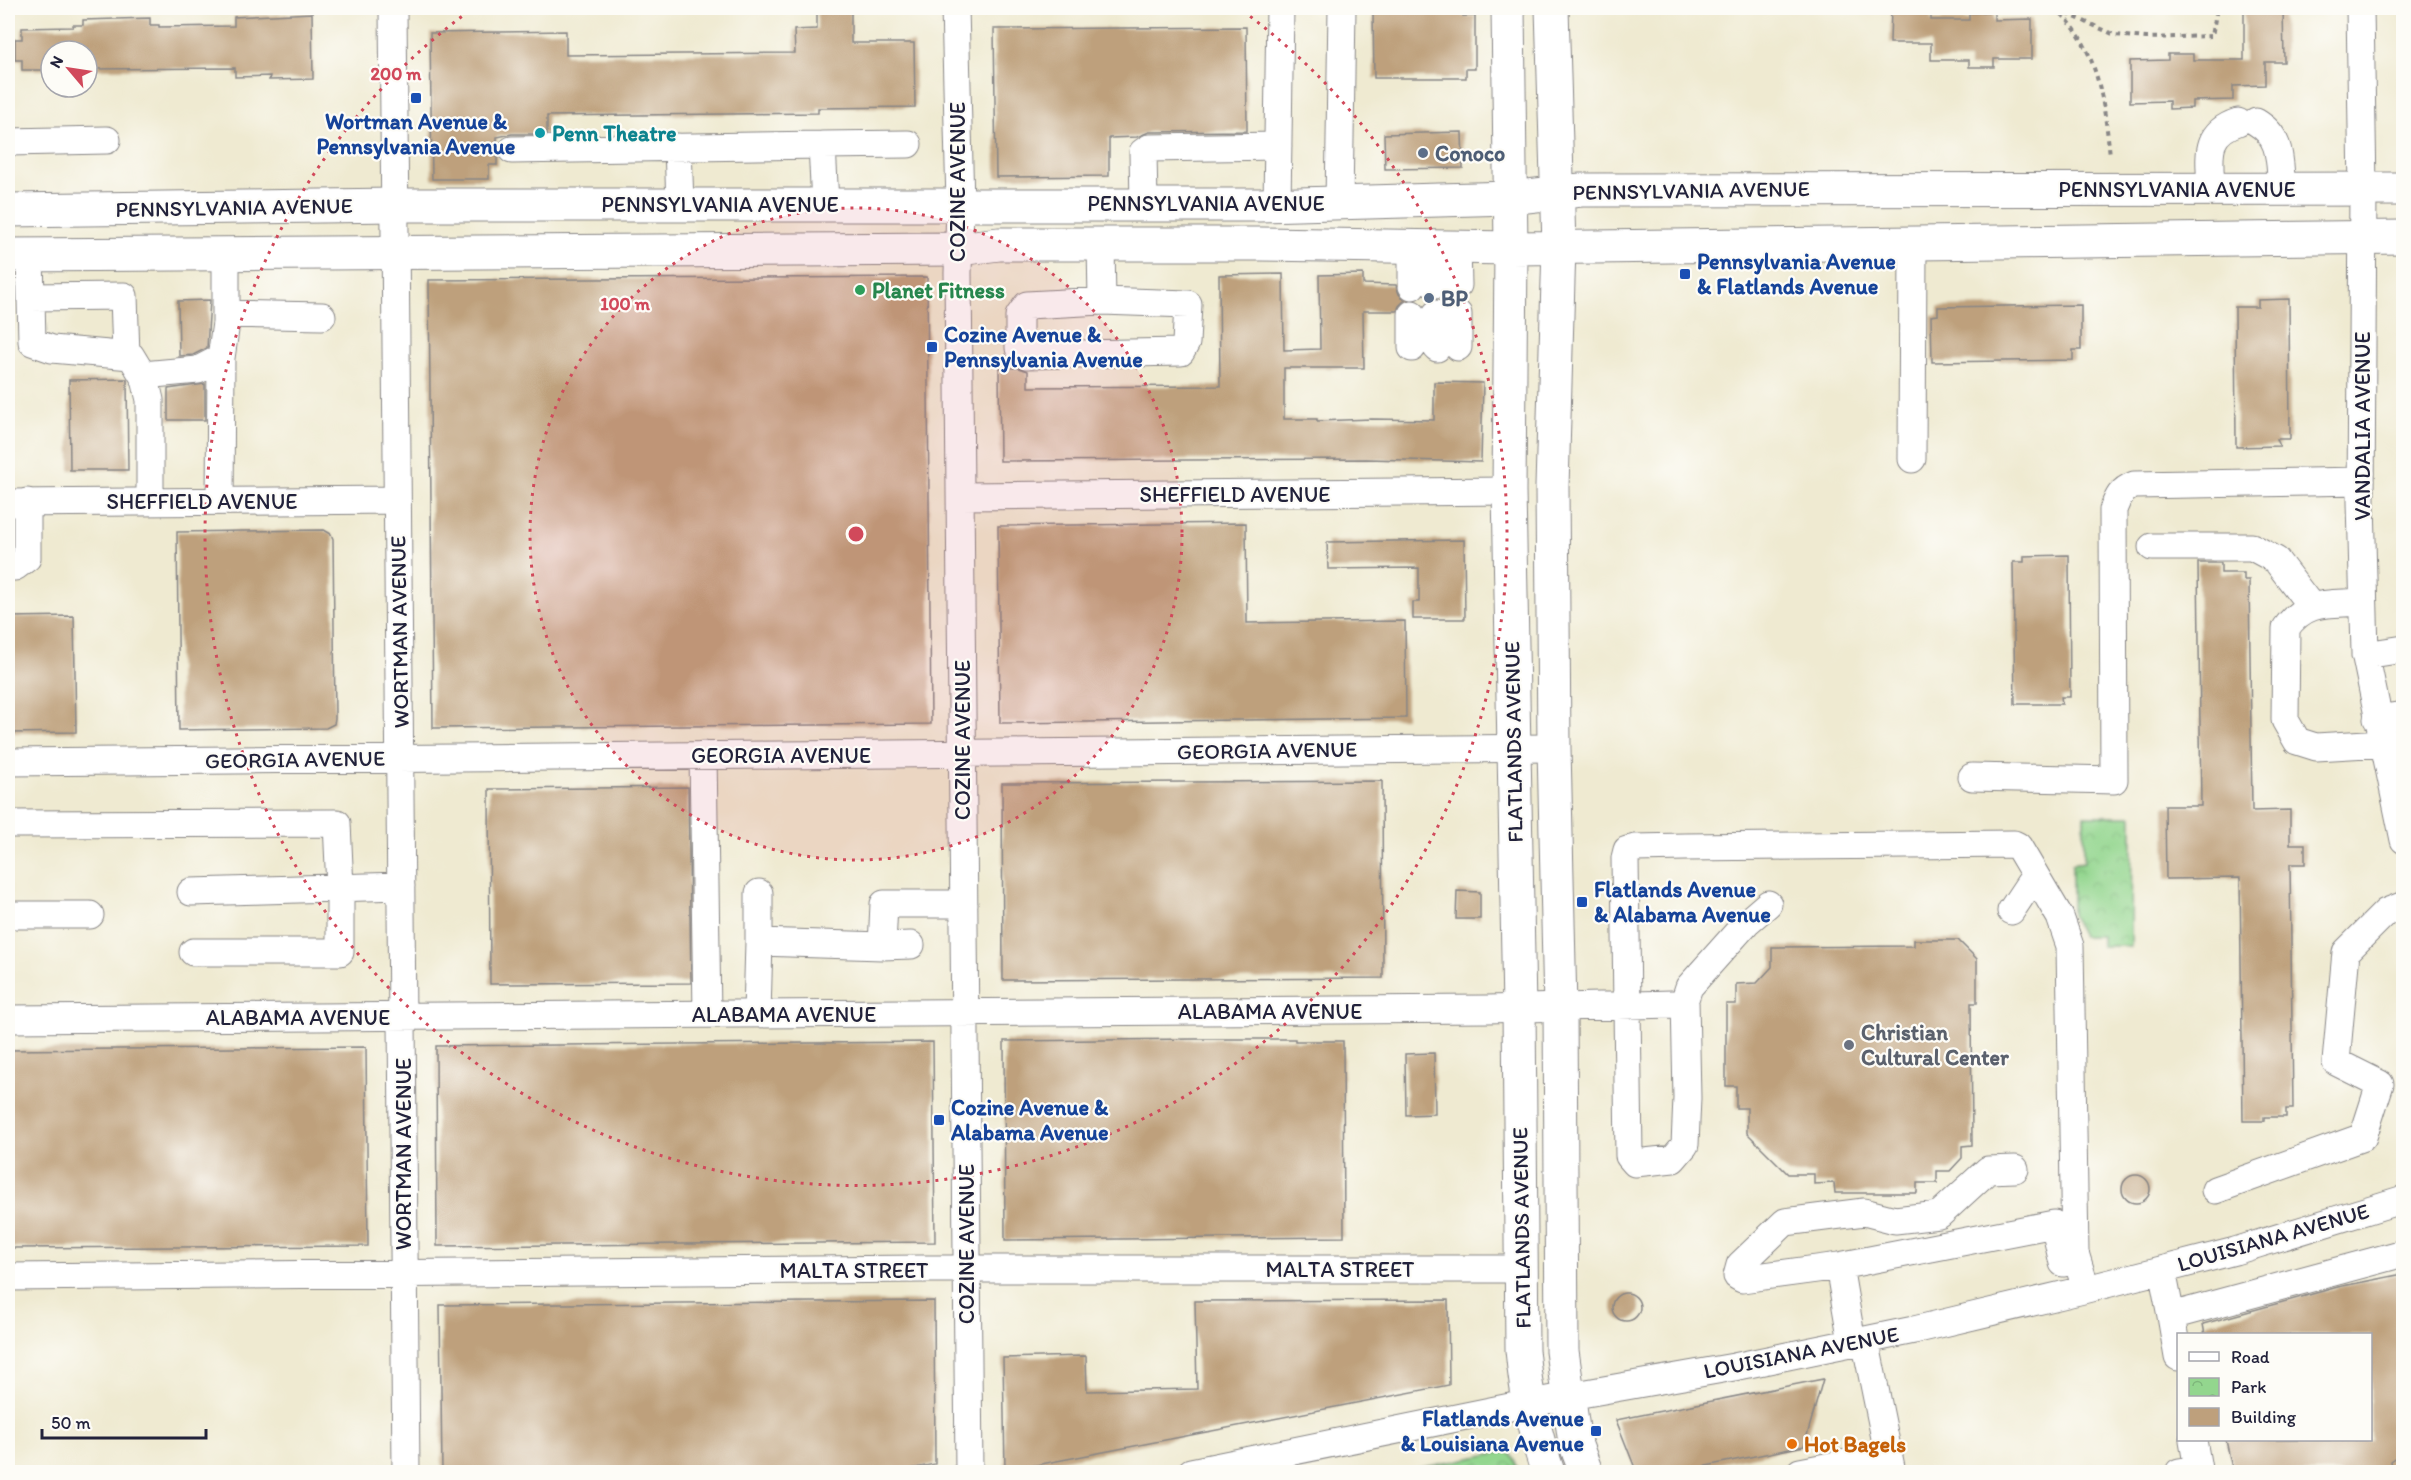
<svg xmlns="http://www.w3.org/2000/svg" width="2411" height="1480" font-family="Itim,sans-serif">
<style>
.park{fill:url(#park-crowns);stroke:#5a7c64;stroke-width:1.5}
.building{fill:#bea07c}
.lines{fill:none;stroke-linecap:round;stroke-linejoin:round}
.minor-casing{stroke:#888686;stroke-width:29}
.major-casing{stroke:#888686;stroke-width:35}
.path{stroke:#888686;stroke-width:4;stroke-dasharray:4.5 4.5;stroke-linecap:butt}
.minor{stroke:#fff;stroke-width:27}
.major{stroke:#fff;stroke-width:33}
.ring{fill:none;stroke:#d1495b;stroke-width:3;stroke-dasharray:3 6}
.transit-dot{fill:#1a4fb4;stroke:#fdfcf7;stroke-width:2}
.culture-dot{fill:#0f9aa8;stroke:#fdfcf7;stroke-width:2}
.service-dot{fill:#5c6f8a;stroke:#fdfcf7;stroke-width:2}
.leisure-dot{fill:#2e9e5b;stroke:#fdfcf7;stroke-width:2}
.worship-dot{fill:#6b7280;stroke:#fdfcf7;stroke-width:2}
.food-dot{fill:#e8710a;stroke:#fdfcf7;stroke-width:2}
.labels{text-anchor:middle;stroke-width:4.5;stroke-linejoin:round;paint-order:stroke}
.transit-label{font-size:22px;font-weight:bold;fill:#164399;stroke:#fdfcf7;text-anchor:start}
.culture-label{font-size:22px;font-weight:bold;fill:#0d838f;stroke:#fdfcf7;text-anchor:start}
.service-label{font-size:22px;font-weight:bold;fill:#4e5e75;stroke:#fdfcf7;text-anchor:start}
.street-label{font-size:22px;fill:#22223b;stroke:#fdfcf7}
.leisure-label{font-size:22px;font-weight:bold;fill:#27864d;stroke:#fdfcf7;text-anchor:start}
.worship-label{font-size:22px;font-weight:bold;fill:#5b616d;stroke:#fdfcf7;text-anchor:start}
.food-label{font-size:22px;font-weight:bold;fill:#c56008;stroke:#fdfcf7;text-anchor:start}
.centre{fill:#d1495b;stroke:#fdfcf7;stroke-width:3}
.ring-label{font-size:18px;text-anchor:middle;font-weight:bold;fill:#d1495b;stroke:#fdfcf7;stroke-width:4.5;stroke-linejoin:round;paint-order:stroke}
</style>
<defs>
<pattern id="park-crowns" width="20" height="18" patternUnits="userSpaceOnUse" patternTransform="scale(1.5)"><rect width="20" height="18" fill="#93d68e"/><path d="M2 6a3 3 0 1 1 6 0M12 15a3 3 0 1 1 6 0" fill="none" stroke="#7eb77b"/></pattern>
</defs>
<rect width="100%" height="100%" fill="#fdfcf7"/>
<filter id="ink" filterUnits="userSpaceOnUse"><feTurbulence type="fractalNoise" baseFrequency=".0167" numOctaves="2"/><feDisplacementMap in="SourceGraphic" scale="12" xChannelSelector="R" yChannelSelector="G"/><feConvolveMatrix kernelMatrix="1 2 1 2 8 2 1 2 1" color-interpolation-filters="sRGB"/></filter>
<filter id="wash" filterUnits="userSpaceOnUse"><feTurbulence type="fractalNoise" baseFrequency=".008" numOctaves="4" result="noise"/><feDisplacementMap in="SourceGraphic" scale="24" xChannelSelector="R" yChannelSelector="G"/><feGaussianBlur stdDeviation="1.35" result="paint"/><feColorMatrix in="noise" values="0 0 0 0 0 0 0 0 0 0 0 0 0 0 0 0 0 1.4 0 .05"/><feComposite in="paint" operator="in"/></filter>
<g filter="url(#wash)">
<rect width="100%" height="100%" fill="#efead1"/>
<path class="park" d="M2084 816H2132L2131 946H2101V936H2082L2072 915V864L2084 862Z
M1506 1451 1512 1454 1519 1472H1399Z"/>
<g id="blocks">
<path class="building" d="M1382 8H1444V11H1463V16H1475V69H1466V78H1374L1373 11H1382Z
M1891 8H1931V20H1969V13L1994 12V20L2032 19V59H1994V67H1969V60H1931V43H1890Z
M2244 8H2283L2284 62H2265V85L2233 86V100L2192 101V108L2169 109V101L2130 102V61L2168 60V54H2193V60H2244Z
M817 10H851V43H914L915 107 818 108V113L547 116V134H512L497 137V165H489V179H432L430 33 566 31V55L795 53 794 30 817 29Z
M312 13 313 79 269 80 270 76 235 77V68L87 69V51H51V70H22V60H15V39H22V28L73 27V25H83V20L150 18V25H159V27L234 26V17Z
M1246 27 1247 131 1149 132 1137 137 1109 138V176L996 177 994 29Z
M1462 132 1463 168 1385 169 1384 134Z
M1283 274 1284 350 1320 349 1319 275 1363 274V284L1396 285 1399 294 1405 300 1399 306 1397 311H1363L1364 368H1284V419H1317V421L1372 419 1434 420V382L1483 383 1481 462 1367 459 1000 461 999 368H1019L1028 371V387L1220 386 1219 275Z
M927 277 931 724 433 728 429 280Z
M2289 299 2290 439H2277L2280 446 2236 447 2235 307H2258V300Z
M210 300 207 348 193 355 179 356 178 301Z
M2081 305V350H2073V360L1932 362 1931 316 1938 315V307Z
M127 379 128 470H70L69 380Z
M205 384V420H168V389Z
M1246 523 1247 623 1405 621 1406 718 1000 723 998 526Z
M324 530 331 534 333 539 335 718 334 724 326 728 179 730 177 532Z
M1464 540 1465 619H1413V602H1419V568L1328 569 1327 542Z
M2069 555 2070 697H2061L2062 704H2015L2013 562H2024V556Z
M2198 563H2221V573H2244V580H2249L2252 811 2290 810V844H2305V864H2290L2293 1109H2286V1117H2264V1121H2243L2240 878 2166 879 2165 806H2201Z
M74 616 76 732 8 733V617Z
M1382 781 1383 978 1003 980 1002 783Z
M688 787 691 983 490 984 489 789Z
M1457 891 1480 892V919H1456Z
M1914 940H1958L1977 959V1003H1971L1972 1145 1962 1146V1158L1950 1171H1937V1183H1917V1193H1835L1834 1183 1814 1184V1174H1788L1747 1133V1108H1736V1086H1726V1004H1736V984L1757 983 1772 967V947L1914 946Z
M1195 1039H1295V1041H1343L1344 1237 1005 1240 1004 1041Z
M933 1042 935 1242 437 1246 436 1046Z
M366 1047 368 1246 8 1248V1050Z
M1434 1053 1435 1114 1406 1115 1405 1054Z
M2122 1189a14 14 0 1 1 28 0a14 14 0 1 1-28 0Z
M2403 1274V1452L2390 1461 2392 1473H2233L2226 1440H2370V1335H2205L2203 1324 2338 1287Z
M1612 1307a14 14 0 1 1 28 0a14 14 0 1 1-28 0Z
M1448 1300 1449 1385 1005 1471 1003 1358 1086 1356 1087 1391 1197 1389 1195 1301Z
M934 1301 935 1464 891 1473H442L440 1305Z
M1823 1379 1804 1446 1672 1473H1637L1616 1420Z"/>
</g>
</g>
<g filter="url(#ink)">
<use href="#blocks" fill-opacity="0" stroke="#888686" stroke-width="1.5"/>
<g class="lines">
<defs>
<path id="minor" d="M393 8 406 1472
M955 8 960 204 958 273 969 1472
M2360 8 2363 189 2361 502 2365 653 2404 840
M2256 122C2283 138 2279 161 2282 189
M8 142 107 140
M678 147 680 204
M512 150 822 145
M2211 189C2210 158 2203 133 2238 122
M1339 203 1342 8
M825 204 822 145 908 144
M1144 204 1143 152 1149 148 1278 146
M1277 204 1280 8
M1101 244 1102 301
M1434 247 1435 285
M1457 247 1458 285
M30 255 32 342 52 349 131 356 145 379 150 400V501
M1412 286V247
M31 297 124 296 126 355
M1102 301 1188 304 1186 343 1181 352 1027 355 1019 348V316L1027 305Z
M226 314 322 316
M1436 314 1437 348
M1458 314V347
M1412 348V314
M143 375 198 370 221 358 226 323V253
M1912 459 1913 243
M960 496 1509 491
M220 501 221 358
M8 503 397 500
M2152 547H2252L2276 560 2311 606
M8 567H15L27 558V502
M2363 602C2331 605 2307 598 2286 628L2285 720 2297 741 2316 747 2384 743
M2365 655 2404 649
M2377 719 2404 715
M703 755 707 1014
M8 762 1554 748
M1972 777 2114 780 2113 510C2118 497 2121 490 2134 485L2361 481
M8 824 337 823 340 888V952H193
M191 892 401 886
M759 893V942L882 946 884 904H964
M1768 904 1747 922 1689 987 1685 999 1687 1098 1685 1145 1673 1159 1635 1163 1629 1156 1625 858 1627 850 1635 848 1685 847 2014 844 2018 846 2060 917 2070 946 2075 1253 2086 1289
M2011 911 2035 875
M8 915H90
M882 946 911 945
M757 1013 759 942
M8 1019 1488 1009 1672 1004
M2215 1190 2363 1137 2380 1084 2336 1062 2346 952 2386 912 2404 905
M1839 1266 2054 1224 2063 1263
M2162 1270 2171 1316
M8 1277 922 1269H1521
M1865 1340 1892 1472
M1852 1342 1839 1266 1742 1279 1737 1276 1740 1265 1785 1222 1864 1212 1895 1220 1939 1215 1988 1170 2015 1169
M2178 1357 2171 1316 2404 1253
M1191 1472 1530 1403 1734 1367 1914 1330 2079 1291 2235 1251 2404 1199
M1800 1472 1888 1455
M2179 1472 2198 1469 2193 1440"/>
<path id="major" d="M1508 8 1511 248 1509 491 1519 1008 1522 1350C1526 1392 1534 1433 1548 1472
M1552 8 1559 246 1552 487 1554 748 1560 1008 1562 1351 1575 1443 1586 1472
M8 210 395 205H1259L1510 198 1581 190 2404 189
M8 255 958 249 999 244H1261L1511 248 2404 237"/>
</defs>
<use href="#minor" class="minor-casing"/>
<use href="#major" class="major-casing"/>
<path class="path" d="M2055 8C2098 44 2104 103 2110 155
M2059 10 2115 35 2146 38 2212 36 2217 8
M1936 11 1941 8"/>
<use href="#minor" class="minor"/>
<use href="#major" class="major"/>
</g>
</g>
<circle cx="856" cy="534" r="326" fill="#d1495b" fill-opacity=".12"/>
<g class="ring">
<circle cx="856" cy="534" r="326"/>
<path d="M1243 11A651 651 0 1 1 469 11"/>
</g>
<g class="transit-dot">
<rect x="410" y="92" width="12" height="12" rx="3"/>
<rect x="1679" y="268" width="12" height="12" rx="3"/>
<rect x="926" y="341" width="12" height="12" rx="3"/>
<rect x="1576" y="896" width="12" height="12" rx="3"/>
<rect x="933" y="1114" width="12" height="12" rx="3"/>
<rect x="1590" y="1425" width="12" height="12" rx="3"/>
</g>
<circle class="culture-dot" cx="540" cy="133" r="6"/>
<g class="service-dot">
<circle cx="1423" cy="153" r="6"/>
<circle cx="1429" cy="298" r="6"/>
</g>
<circle class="leisure-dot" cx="860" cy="290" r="6"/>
<circle class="worship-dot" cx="1849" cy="1045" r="6"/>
<circle class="food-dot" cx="1792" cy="1444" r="6"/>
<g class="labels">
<g class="transit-label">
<text x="416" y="129" text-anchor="middle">Wortman Avenue &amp;<tspan x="416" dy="25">Pennsylvania Avenue</tspan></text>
<text x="1697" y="269">Pennsylvania Avenue<tspan x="1697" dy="25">&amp; Flatlands Avenue</tspan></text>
<text x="944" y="342">Cozine Avenue &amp;<tspan x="944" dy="25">Pennsylvania Avenue</tspan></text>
<text x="1594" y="897">Flatlands Avenue<tspan x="1594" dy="25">&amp; Alabama Avenue</tspan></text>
<text x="951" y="1115">Cozine Avenue &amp;<tspan x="951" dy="25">Alabama Avenue</tspan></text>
<text x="1584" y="1426" text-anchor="end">Flatlands Avenue<tspan x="1584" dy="25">&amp; Louisiana Avenue</tspan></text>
</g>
<g class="culture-label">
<text x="552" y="141">Penn Theatre</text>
</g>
<g class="service-label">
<text x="1435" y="161">Conoco</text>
<text x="1441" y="306">BP</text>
</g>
<g class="street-label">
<text transform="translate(957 182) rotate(-90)" y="8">COZINE AVENUE</text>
<text x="2177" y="197">PENNSYLVANIA AVENUE</text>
<text transform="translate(1691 190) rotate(-1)" y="8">PENNSYLVANIA AVENUE</text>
<text x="1206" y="211">PENNSYLVANIA AVENUE</text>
<text x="720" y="212">PENNSYLVANIA AVENUE</text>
<text transform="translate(234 207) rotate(-1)" y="8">PENNSYLVANIA AVENUE</text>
<text transform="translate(2362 426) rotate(-90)" y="8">VANDALIA AVENUE</text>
<text x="1235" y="502">SHEFFIELD AVENUE</text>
<text x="202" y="509">SHEFFIELD AVENUE</text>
<text transform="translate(399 632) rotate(-91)" y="8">WORTMAN AVENUE</text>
<text transform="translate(962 740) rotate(-90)" y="8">COZINE AVENUE</text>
<text transform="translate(1513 742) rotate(-91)" y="8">FLATLANDS AVENUE</text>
<text transform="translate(1267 750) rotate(-1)" y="8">GEORGIA AVENUE</text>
<text x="781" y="763">GEORGIA AVENUE</text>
<text transform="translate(295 759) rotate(-1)" y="8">GEORGIA AVENUE</text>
<text x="1270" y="1019">ALABAMA AVENUE</text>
<text x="784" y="1022">ALABAMA AVENUE</text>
<text x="298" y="1025">ALABAMA AVENUE</text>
<text transform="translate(403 1154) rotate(-90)" y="8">WORTMAN AVENUE</text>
<text transform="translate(1521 1228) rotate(-91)" y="8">FLATLANDS AVENUE</text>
<text transform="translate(2273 1237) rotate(-16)" y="8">LOUISIANA AVENUE</text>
<text transform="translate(966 1244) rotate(-90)" y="8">COZINE AVENUE</text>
<text x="1340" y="1277">MALTA STREET</text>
<text x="854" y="1278">MALTA STREET</text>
<text transform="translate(1801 1352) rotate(-11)" y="8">LOUISIANA AVENUE</text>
</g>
<g class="leisure-label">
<text x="872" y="298">Planet Fitness</text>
</g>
<g class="worship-label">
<text x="1861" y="1040">Christian<tspan x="1861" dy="25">Cultural Center</tspan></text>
</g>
<g class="food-label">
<text x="1804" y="1452">Hot Bagels</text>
</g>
</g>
<circle cx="856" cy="534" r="9" class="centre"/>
<g class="ring-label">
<text x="396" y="80">200 m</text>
<text x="625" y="310">100 m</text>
</g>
<rect width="2411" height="1480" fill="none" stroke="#fdfcf7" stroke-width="30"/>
<rect x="2177" y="1333" width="195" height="108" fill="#fdfcf7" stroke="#a5a5ac" stroke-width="1.5"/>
<rect x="2189" y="1352" width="30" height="9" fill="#ffffff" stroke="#a5a5ac" stroke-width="1.5"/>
<text x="2231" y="1363" font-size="18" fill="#22223b">Road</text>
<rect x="2189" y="1378" width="30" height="18" fill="url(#park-crowns)" stroke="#a5a5ac" stroke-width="1.5"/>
<text x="2231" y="1393" font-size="18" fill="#22223b">Park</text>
<rect x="2189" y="1408" width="30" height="18" fill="#bea07c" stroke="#a5a5ac" stroke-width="1.5"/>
<text x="2231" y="1423" font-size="18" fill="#22223b">Building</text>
<g transform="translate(69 69) rotate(299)"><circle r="28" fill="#fdfcf7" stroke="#a5a5ac" stroke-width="1.5"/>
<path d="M0-4.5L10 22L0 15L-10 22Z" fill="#d1495b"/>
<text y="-9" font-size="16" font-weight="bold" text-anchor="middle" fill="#22223b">N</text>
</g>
<path d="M42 1429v9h164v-9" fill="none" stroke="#22223b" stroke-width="3"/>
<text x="51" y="1429" font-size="18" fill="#22223b" stroke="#fdfcf7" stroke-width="4.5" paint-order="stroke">50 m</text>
</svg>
